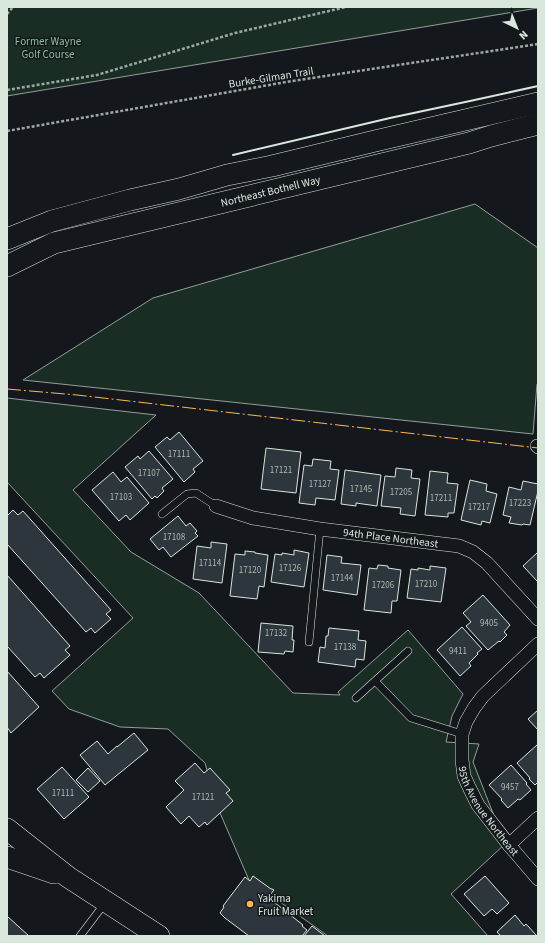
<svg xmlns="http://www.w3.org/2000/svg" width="545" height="943" font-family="'Source Sans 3',sans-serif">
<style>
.green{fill:#1a2d24;stroke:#939e99}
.building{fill:#2c363c;stroke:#d8e6dc}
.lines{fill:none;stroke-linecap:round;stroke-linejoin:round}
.service-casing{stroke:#d8e6dc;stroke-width:8}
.minor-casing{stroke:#d8e6dc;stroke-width:14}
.primary-casing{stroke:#d8e6dc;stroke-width:22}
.path{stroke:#9da8a2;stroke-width:2.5;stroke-dasharray:3 2;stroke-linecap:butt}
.service{stroke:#14181c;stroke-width:7}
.minor{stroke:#14181c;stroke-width:13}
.primary{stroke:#14181c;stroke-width:21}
.wall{stroke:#d8e6dc;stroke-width:2}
.power{stroke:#ffb74d;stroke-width:1;stroke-dasharray:14 3 2 3;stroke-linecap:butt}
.poi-dot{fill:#ffb74d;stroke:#14181c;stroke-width:1.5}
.labels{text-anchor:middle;stroke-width:3;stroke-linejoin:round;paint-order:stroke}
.number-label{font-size:9px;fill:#adbab4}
.park-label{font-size:11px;fill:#8ac095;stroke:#14181c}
.street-label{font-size:11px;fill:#d8e6dc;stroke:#14181c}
.poi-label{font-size:11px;fill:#d8e6dc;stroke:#14181c;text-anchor:start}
</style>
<rect width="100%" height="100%" fill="#14181c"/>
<path class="green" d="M7 7H538V8L7 96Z
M475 204 538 248V384H537L533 434 23 380 153 298Z
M7 398 156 415 73 490 131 552 199 593 293 693 340 695 338 692 408 630 463 694 452 716 446 742 479 744 473 762 505 844 451 894 488 936H328L249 880 217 806 205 763 168 729 120 727 69 709 52 691 133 618 7 482Z"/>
<path class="building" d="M179 432 203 461 193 469 195 472 184 482 155 447 167 437 170 440Z
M266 448 301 452 296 493 261 489Z
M149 451 173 479 162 488 164 491 157 498 155 496 152 499 125 467 138 456 140 459Z
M313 459 331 461 330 469 339 470 335 500 316 498 315 505 299 503 304 465 312 466Z
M396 468 412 470 411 478 420 479 415 516 400 514 401 508 381 506 385 476 395 477Z
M345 470 381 475 377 506 356 503V506L341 504Z
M430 471 448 473 447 483 458 484 454 513H448V517L425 515Z
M113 472 121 482 127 477 149 503 130 520 126 515 119 521 92 490Z
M470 480 487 484 486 491 497 494 490 523 482 521 481 525 461 520Z
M523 481 538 484V491L530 525 523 524 522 525 509 523 511 517 503 515 509 487 521 490Z
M13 510 18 515 23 511 111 610 106 614 111 619 95 633 91 628 86 632 7 544V516Z
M178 516 186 526 190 523 197 531 195 533 198 536 171 557 163 547 159 550 150 539Z
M211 542 227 544 222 583 193 579 197 546 211 548Z
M294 550 309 553 304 587 271 582 275 554 282 555V553L294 555Z
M245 551 255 552V553L268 555 264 587 259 586 257 599 230 596 235 554 245 555Z
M538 552V582L523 566Z
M327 555 342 557 341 563 361 565 357 595 323 590Z
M378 565 388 566V568L401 570 397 601H392L391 613 364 610 369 568 377 569Z
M430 566 446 568 441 602 407 598 411 569 418 570V568L430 570Z
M7 575 70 646 65 650 70 655 44 678 40 673 35 677 7 646Z
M483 595 510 625 504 632 507 635 500 642 499 641 488 650 466 626 471 622 463 613Z
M261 623 293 626 292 640H294L293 652 285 651 284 654 258 652Z
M462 627 482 649 477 653 478 654 469 663 471 666 460 676 437 650Z
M329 628 359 631 358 640 366 641 364 660 356 659 355 667 318 662 320 647 325 648 326 636H328Z
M7 671 39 707 11 733 7 727Z
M538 710V730L528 719Z
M134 733 148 750 105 785 80 755 97 741 108 754 117 746V747Z
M538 744V782L535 785 529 779 530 778 517 763Z
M195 763 204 773 210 768 230 790 226 793 233 801 207 825 205 822 199 827 189 816 181 824 166 807 184 790 175 781Z
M511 765 527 783 526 784 531 790 520 800 518 799 508 808 501 800 502 799 489 785Z
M62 767 89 797 64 819 37 789Z
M88 768 100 781 88 792 76 780Z
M253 876 271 889H272L274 890 270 895 274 898 273 899 275 900 274 902 303 925 302 926 307 930 302 936H249L225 918 220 913 224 907 223 906 245 877 250 881Z
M485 876 509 903 497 914 492 909 484 916 464 894Z
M515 915 524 926 526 924 537 936H501L497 932Z
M7 916 29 936H7Z
M312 926 325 936H304Z"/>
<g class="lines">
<defs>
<path id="service" d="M162 514 187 494 196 493 199 495 216 506
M309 642 320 529
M375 681 411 718 462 734
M356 698 408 651
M80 936 105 903"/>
<g id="minor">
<path d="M537 446 538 447"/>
<path id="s1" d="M216 506 253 518 320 529 459 546 473 552 487 563 538 619"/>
<path id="s2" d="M538 644 483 696 474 708 466 722 462 734V760L464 776 470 789 478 805 509 845 538 879"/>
<path d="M509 845 538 818"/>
</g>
<g id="primary">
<path d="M7 239 52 221 130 200 179 189 227 175 272 166 375 141 538 103"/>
<path id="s3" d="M7 266 54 243 469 143 491 136 538 124"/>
<path d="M7 829 68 877 159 936"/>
<path d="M7 857 54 873"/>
</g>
</defs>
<use href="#service" class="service-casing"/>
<use href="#minor" class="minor-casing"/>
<use href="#primary" class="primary-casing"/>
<path class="path" d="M7 14 13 7
M7 90 97 75 235 33 346 7
M7 131 292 81 538 44"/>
<use href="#service" class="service"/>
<use href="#minor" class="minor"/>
<use href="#primary" class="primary"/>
<path class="wall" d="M233 155 390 118 470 101 538 86"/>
<path class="power" d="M7 389 77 395 538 448"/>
</g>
<circle class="poi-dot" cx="250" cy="904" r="4"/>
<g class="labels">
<g class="number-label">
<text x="179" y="457">17111</text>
<text x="281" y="473">17121</text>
<text x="149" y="476">17107</text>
<text x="320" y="487">17127</text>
<text x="361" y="492">17145</text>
<text x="401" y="495">17205</text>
<text x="121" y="500">17103</text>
<text x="441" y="501">17211</text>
<text x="520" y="506">17223</text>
<text x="479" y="510">17217</text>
<text x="174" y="540">17108</text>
<text x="210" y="566">17114</text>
<text x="290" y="571">17126</text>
<text x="250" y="573">17120</text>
<text x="342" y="581">17144</text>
<text x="426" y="587">17210</text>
<text x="383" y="588">17206</text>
<text x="489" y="626">9405</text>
<text x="276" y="636">17132</text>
<text x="345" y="650">17138</text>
<text x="458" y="654">9411</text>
<text x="510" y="790">9457</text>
<text x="63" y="796">17111</text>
<text x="203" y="800">17121</text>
</g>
<g class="park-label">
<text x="48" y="45">Former Wayne<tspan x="48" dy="13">Golf Course</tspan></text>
</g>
<g class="street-label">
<text transform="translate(271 77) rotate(-9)" y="4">Burke-Gilman Trail</text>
<text dy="4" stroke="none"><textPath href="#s3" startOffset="275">Northeast Bothell Way</textPath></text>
<text dy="4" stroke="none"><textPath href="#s1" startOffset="178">94th Place Northeast</textPath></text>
<text dy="4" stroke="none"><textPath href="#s2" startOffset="204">95th Avenue Northeast</textPath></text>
</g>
<g class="poi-label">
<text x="258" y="902">Yakima<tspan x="258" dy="13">Fruit Market</tspan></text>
</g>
</g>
<rect width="545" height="943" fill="none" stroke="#d8e6dc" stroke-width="16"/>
<g transform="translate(517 28) rotate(137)" stroke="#14181c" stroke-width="3" paint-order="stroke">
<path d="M0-3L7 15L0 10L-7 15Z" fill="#d8e6dc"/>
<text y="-6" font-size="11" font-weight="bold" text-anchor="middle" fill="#d8e6dc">N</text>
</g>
</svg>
